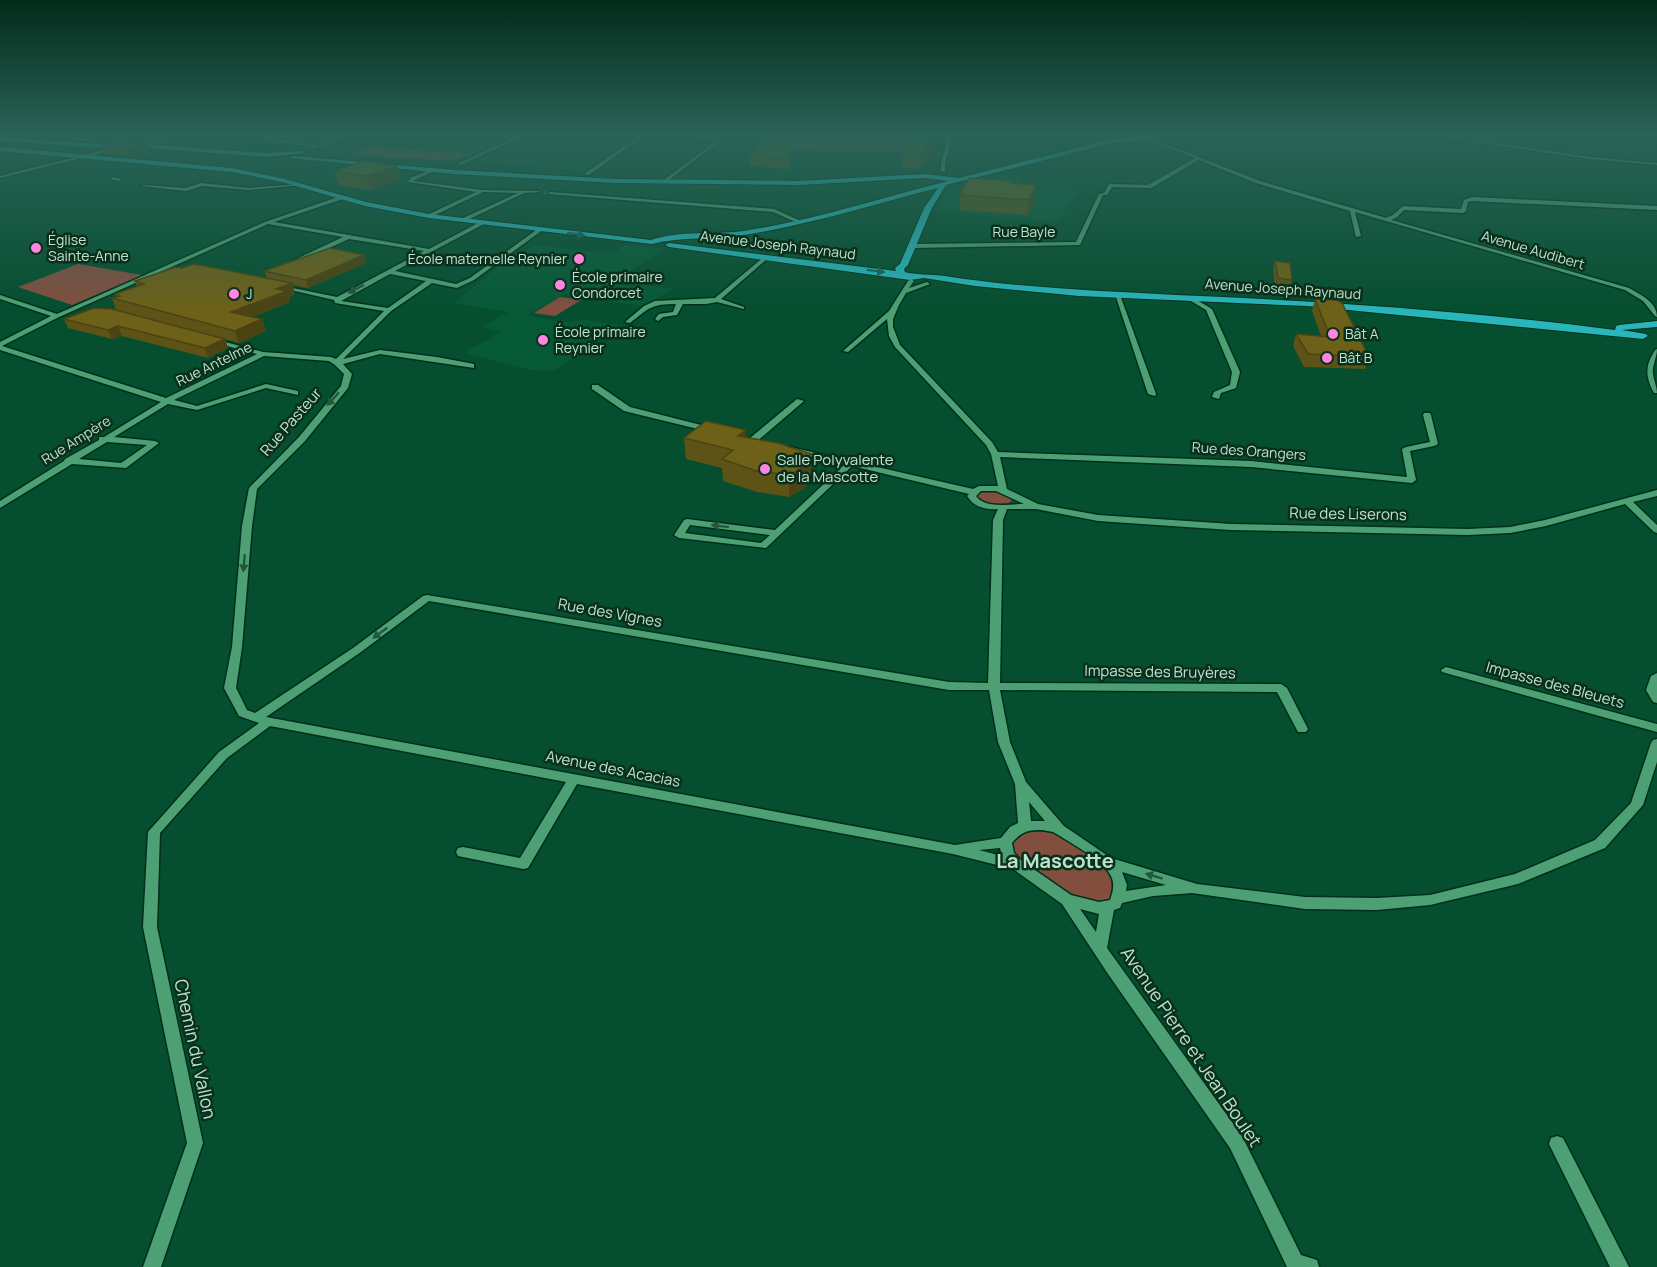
<svg xmlns="http://www.w3.org/2000/svg" width="1657" height="1267" font-family="Manrope,sans-serif">
<style>
.built{fill:#065937}
.green{fill:#824f3f}
.lines{fill:none;stroke-linecap:round;stroke-linejoin:round}
.minor-tunnel{stroke:#206446;stroke-width:4.5;stroke-dasharray:4.5 2;stroke-linecap:butt}
.minor-casing{stroke:#00301b;stroke-width:3}
.major-casing{stroke:#00301b;stroke-width:2}
.minor{fill:#4da074;fill-rule:evenodd}
.major{fill:#28b6bb;fill-rule:evenodd}
.wall{fill:#5e5316}
.shaded-wall{fill:#4c4312}
.building{fill:#6d6019;stroke:#4c4312;stroke-width:1.5}
.oneway{fill:#17655c}
.oneway2{fill:#22573b}
.poi-dot{fill:#ff85de;stroke:#0b2f1d;stroke-width:2}
.labels{text-anchor:middle;stroke-width:5;stroke-linejoin:round;paint-order:stroke}
.far-street-label{font-size:14px;fill:#bce4cb;stroke:#0b2f1d}
.far-poi-label{font-size:14px;fill:#bce4cb;stroke:#0b2f1d;text-anchor:start}
.street-label{font-size:15px;fill:#bce4cb;stroke:#0b2f1d}
.poi-label{font-size:15px;fill:#bce4cb;stroke:#0b2f1d;text-anchor:start}
.near-street-label{font-size:18px;fill:#bce4cb;stroke:#0b2f1d}
.near-neighbourhood-label{font-size:20px;font-weight:bold;fill:#bce4cb;stroke:#0b2f1d}
</style>
<rect width="100%" height="100%" fill="#054e2f"/>
<path class="built" d="M479 134H517L477 153 410 149Z
M538 134H636L625 144 612 145 619 149 588 168 581 170 474 162Z
M999 174 1023 176 1018 187 1077 192 1058 222 933 211 948 190 988 175Z
M535 245 612 254 626 245 664 249 616 281 674 289 641 306 564 294 528 315 562 322 586 320 620 325 555 370H531L464 353 502 331 482 327 508 312 454 303 501 264Z"/>
<path class="green" d="M762 134H910V152L755 150Z
M371 147 473 154 451 161 352 155Z
M78 264 142 275 72 305 18 287Z
M560 297 581 300 555 316 534 313Z
M990 487 1012 497V500L1006 506 979 504 973 492Z
M1046 826 1111 863 1119 898 1088 907 1017 865 1007 838 1015 830Z"/>
<g class="lines">
<path class="minor-tunnel" d="M538 192 550 193"/>
<defs>
<path id="minor" d="M11 134H33L128 143 126 144Z
M165 134H173L141 143 139 142Z
M270 134H277L267 138 318 145 346 134H353L312 149 310 148 312 146 260 139Z
M521 134H527L461 165 457 164Z
M642 134H647L589 175H585V173Z
M661 134H681L723 139 666 182 664 180 717 140Z
M946 134H950C953 148 944 157 945 171L943 172 941 171C939 157 949 148 946 134Z
M1424 134H1437L1589 157 1657 163V165L1589 159Z
M1147 137 1260 181 1386 218 1393 215 1403 206 1461 209 1464 200 1472 197 1657 206V210L1472 201 1468 202 1466 211 1463 213 1404 210 1397 217 1391 220 1629 288C1641 295 1657 302 1657 317L1655 316 1643 301 1625 290 1355 212 1361 236 1356 237 1350 211 1256 183 1199 160 1151 188 1112 187 1107 195H1103L1080 245 912 248 909 246 912 244 1076 242 1099 194 1104 193 1109 184 1148 185 1195 158 1147 139Z
M116 147 118 149 0 178V176Z
M432 169 434 171 413 181 482 190 538 191 540 192 524 193 465 221H461V219L518 193 483 192 429 218 427 215 476 192 408 182 410 178Z
M113 177 121 179V180L119 181 111 179Z
M201 183 249 188 300 184 302 185 249 190 202 186 186 191 141 186 143 185 185 188Z
M550 192 774 209 803 222 798 223 773 212 548 194Z
M341 196 343 199 274 222 429 249 480 222H484V224L395 271 456 284 470 278 539 228 544 229 474 280 457 288 432 283 391 311 343 359 380 350 437 357 474 364V368L380 354 343 364 352 374 348 388 305 441 257 489 252 526 242 647 236 688 247 710 255 713 353 648 423 596 427 595 949 682 988 683 993 520 998 509C985 510 974 507 967 496L969 494 852 466 766 548 679 538 674 535 684 520 687 519 775 530 845 464 787 451V447H790L973 489 979 486H998L991 454 986 445 895 347 889 336 887 319 848 352 843 351 889 311 908 281 911 279 914 281 909 288 927 282 930 284 906 293 899 305 893 319V327L900 345 992 442 998 452 1251 461 1407 477 1402 449 1406 447 1430 442 1423 415 1424 413H1430L1431 415 1438 444 1434 446 1410 451 1416 480 1412 483 1251 467 1000 457 1007 489 1038 504 1098 515 1231 524 1468 529 1510 527 1545 520 1657 490V496L1633 502 1657 525V533L1654 532 1625 504 1546 526 1510 533 1468 535 1231 530 1098 521 1036 509H1007L1003 520 1000 683 1281 684 1287 688 1308 729 1306 732H1298L1277 692 1000 690 1010 742 1026 782 1064 826 1111 858 1197 884 1305 897 1377 898 1430 895 1515 874 1595 840 1631 803 1651 743 1653 740 1657 739V762L1643 805 1605 848 1518 884 1430 905 1377 910 1305 909 1192 893 1153 896 1122 903 1120 908 1114 910 1107 948 1242 1136 1301 1255 1317 1260 1319 1267H1287L1230 1148 1108 974 1062 904 1013 869 953 854 577 784 528 868 523 869 458 856 456 852 458 848 463 847 520 858 566 782 270 726 227 758 160 833 157 927 203 1143 161 1267H143L187 1143 143 927 148 832 219 752 259 723 239 716 224 688 232 647 242 526 249 488 299 437 341 386 344 374 335 365 329 361 264 356 174 400 197 406 266 384 298 391V395L266 388 197 410 168 404 114 437 155 441 159 443 126 468 72 464 0 508V501L64 461 65 459 99 440V437H104L161 402 0 350V342L51 316 0 299V295L57 314 265 222ZM268 224 343 237 292 261V263L294 264 349 239 424 251 337 297 278 285V287L334 300 335 303 384 311 336 359 331 357 263 352 214 339 212 340V342L257 354 166 398 2 346 59 317ZM390 274 426 281 388 308 341 301ZM107 442 147 445 121 463 79 459ZM981 491H996L1024 504C1009 504 985 509 976 496ZM690 525 770 535 761 543 685 533ZM429 601 949 690H989L998 742 1015 784 1018 823 1010 827 1001 838 955 845 266 717 361 652ZM1029 802 1045 821H1031ZM1042 830 1053 832 1060 836C1074 845 1104 861 1111 876 1115 884 1113 892 1110 900L1099 902 1071 895 1022 861 1014 853 1012 843C1021 832 1027 830 1042 830ZM1000 848 1002 856 979 850ZM1122 872 1166 885 1126 891 1127 885ZM1080 909 1099 914 1096 932Z
M766 255 768 256V258L721 299 744 307V309L717 302 706 304H683L677 315 663 317 658 321 655 319 659 314 673 312 676 304C651 304 649 308 630 323L625 322 644 306 655 301 715 298Z
M1115 294 1120 295 1156 394 1155 396 1148 394Z
M1186 296H1190L1212 309 1240 372 1236 388 1221 393 1219 399 1212 397 1214 392 1230 385 1232 372 1206 310 1186 298Z
M1657 349C1657 356 1654 361 1653 369 1652 377 1657 385 1657 393H1654C1645 376 1645 366 1655 350Z
M592 385H598L630 407 713 428 714 430 710 432 624 411 592 389Z
M797 399 804 401 756 442H750V438Z
M1446 667 1657 724V732L1442 672 1441 670Z
M1657 673V703L1653 702 1646 690 1651 676Z
M1557 1136 1563 1138 1629 1267H1610L1549 1144 1551 1138Z"/>
<path id="major" d="M1129 134 1145 136 1167 134 1162 139 1113 143 946 185 932 208 908 265 904 269 905 272C913 275 933 274 945 276 1021 288 1099 291 1176 295 1322 301 1470 311 1615 330L1616 326 1619 325 1657 321V327L1622 330 1646 334 1648 336 1643 339 1307 306 1079 296 975 286 924 278 910 280 669 247 665 245 669 243 896 271 895 268 900 264 924 208 938 188C874 204 809 225 744 235 713 240 682 236 652 244L429 218 365 206 282 182 232 172 0 151V147L232 168 285 179 366 202 429 214 651 240C680 230 713 235 743 231 812 221 880 198 948 181L925 178 799 185 616 183 454 174 290 158 293 156 454 170 616 179 799 181 925 174 959 178 1113 139 1135 137Z
M0 137 128 146 131 148 128 150 0 141Z
M140 144 267 153 302 151 305 153 267 157 138 147Z"/>
</defs>
<use href="#minor" class="minor-casing"/>
<use href="#major" class="major-casing"/>
<use href="#minor" class="minor"/>
<use href="#major" class="major"/>
</g>
<path class="wall" d="M118 134H192L193 137 169 144 150 143 148 137 130 142 120 140Z
M903 141H933L932 155 921 169 902 168Z
M103 148 150 150 130 156 106 154Z
M790 155V169L749 166V156Z
M335 171 400 180 370 190 339 185Z
M1011 183 1035 200 1027 215 960 210V191Z
M1275 261 1292 280 1290 288 1275 287 1273 270Z
M366 263 308 288 293 285 295 294 289 297 290 302 252 317 262 319 266 331 239 343 225 339 228 348 208 358 122 336 112 339 68 328 64 319 193 331 116 310 112 298 116 297 115 294 137 286 135 281 267 278 264 271Z
M1315 299 1369 357 1365 369 1304 367 1293 346 1296 334 1321 336 1312 311Z
M684 438H747L811 476 806 487 789 497 757 492 723 481 722 468 686 459Z"/>
<path class="shaded-wall" d="M132 134H147L148 137 130 142 128 136Z
M166 134H192L193 137 169 144Z
M933 141 932 155 921 169V155Z
M147 143 150 150 130 156 128 149Z
M397 166 400 180 370 190 367 176Z
M1036 185 1035 200 1027 215 1029 200Z
M364 255 366 263 308 288 306 280Z
M292 283 295 294 289 296 290 302 235 323 231 312 276 289Z
M262 319 266 331 239 343 235 331Z
M118 326 122 336 112 339 108 330Z
M225 339 228 348 208 358 205 348Z
M746 430 747 451 738 436Z
M811 454V476L806 487 789 497V475Z"/>
<path class="building" d="M903 141H933L921 155H903Z
M136 143H147L128 149 103 148Z
M764 143 790 145 789 159 749 156Z
M364 161 397 166 367 176 335 171Z
M970 178 1003 180 1011 181 1010 183 1036 185 1029 200 961 195 963 192 960 191Z
M330 248 364 255 306 280 264 271Z
M1275 261 1290 263 1292 280 1278 278Z
M194 264 292 283 276 289 287 291 231 312 262 319 235 331 112 298 120 296 115 294 144 284 135 281 176 267 182 268Z
M1315 299 1337 300 1342 303 1369 357 1308 354 1296 334 1330 337Z
M94 308 112 309 225 339 205 348 118 326 108 330 64 319Z
M706 421 746 430 738 436 778 443 811 454 806 466 789 475 756 471 722 459 733 450 684 438Z"/>
<defs><path id="oneway-solid" d="M-6-.8H1V-3.2L6.5 0L1 3.2V.8H-6Z" transform="scale(1.5)"/></defs>
<g class="oneway">
<use href="#oneway-solid" transform="translate(576 234) rotate(7)"/>
<use href="#oneway-solid" transform="translate(876 271) rotate(7)"/>
</g>
<g class="oneway2">
<use href="#oneway-solid" transform="translate(356 289) rotate(153)"/>
<use href="#oneway-solid" transform="translate(333 399) rotate(132)"/>
<use href="#oneway-solid" transform="translate(720 526) rotate(-173)"/>
<use href="#oneway-solid" transform="translate(244 563) rotate(95)"/>
<use href="#oneway-solid" transform="translate(380 633) rotate(144)"/>
<use href="#oneway-solid" transform="translate(1154 876) rotate(-163)"/>
</g>
<linearGradient id="sky" x2="0" y2="1"><stop stop-color="#032b1a"/><stop offset="0.43" stop-color="#2a6358"/><stop offset="1" stop-color="#2a6358" stop-opacity="0"/></linearGradient>
<rect width="1657" height="312" fill="url(#sky)"/>
<g class="poi-dot">
<circle cx="36" cy="248" r="6"/>
<circle cx="579" cy="259" r="6"/>
<circle cx="560" cy="285" r="6"/>
<circle cx="234" cy="294" r="6"/>
<circle cx="1333" cy="334" r="6"/>
<circle cx="543" cy="340" r="6"/>
<circle cx="1327" cy="358" r="6"/>
<circle cx="765" cy="469" r="6"/>
</g>
<g class="labels">
<g class="far-street-label">
<text x="1024" y="237">Rue Bayle</text>
<text transform="translate(778 245) rotate(7)" y="5">Avenue Joseph Raynaud</text>
<text transform="translate(1533 250) rotate(16)" y="5">Avenue Audibert</text>
<text transform="translate(1283 289) rotate(4)" y="5">Avenue Joseph Raynaud</text>
<text transform="translate(214 364) rotate(-26)" y="5">Rue Antelme</text>
<text transform="translate(76 440) rotate(-32)" y="5">Rue Ampère</text>
<text transform="translate(1249 451) rotate(4)" y="5">Rue des Orangers</text>
</g>
<g class="far-poi-label">
<text x="48" y="245">Église<tspan x="48" dy="16">Sainte-Anne</tspan></text>
<text x="567" y="264" text-anchor="end">École maternelle Reynier</text>
<text x="572" y="282">École primaire<tspan x="572" dy="16">Condorcet</tspan></text>
<text x="246" y="299">J</text>
<text x="555" y="337">École primaire<tspan x="555" dy="16">Reynier</tspan></text>
<text x="1345" y="339">Bât A</text>
<text x="1339" y="363">Bât B</text>
</g>
<g class="street-label">
<text transform="translate(291 422) rotate(-49)" y="5">Rue Pasteur</text>
<text transform="translate(1348 514) rotate(1)" y="5">Rue des Liserons</text>
<text transform="translate(610 613) rotate(10)" y="5">Rue des Vignes</text>
<text transform="translate(1160 672) rotate(1)" y="5">Impasse des Bruyères</text>
<text transform="translate(1555 685) rotate(15)" y="5">Impasse des Bleuets</text>
<text transform="translate(613 769) rotate(11)" y="5">Avenue des Acacias</text>
</g>
<g class="poi-label">
<text x="777" y="465">Salle Polyvalente<tspan x="777" dy="17">de la Mascotte</tspan></text>
</g>
<g class="near-street-label">
<text transform="translate(1191 1047) rotate(56)" y="6">Avenue Pierre et Jean Boulet</text>
<text transform="translate(195 1049) rotate(78)" y="6">Chemin du Vallon</text>
</g>
<g class="near-neighbourhood-label">
<text x="1055" y="868">La Mascotte</text>
</g>
</g>
</svg>
